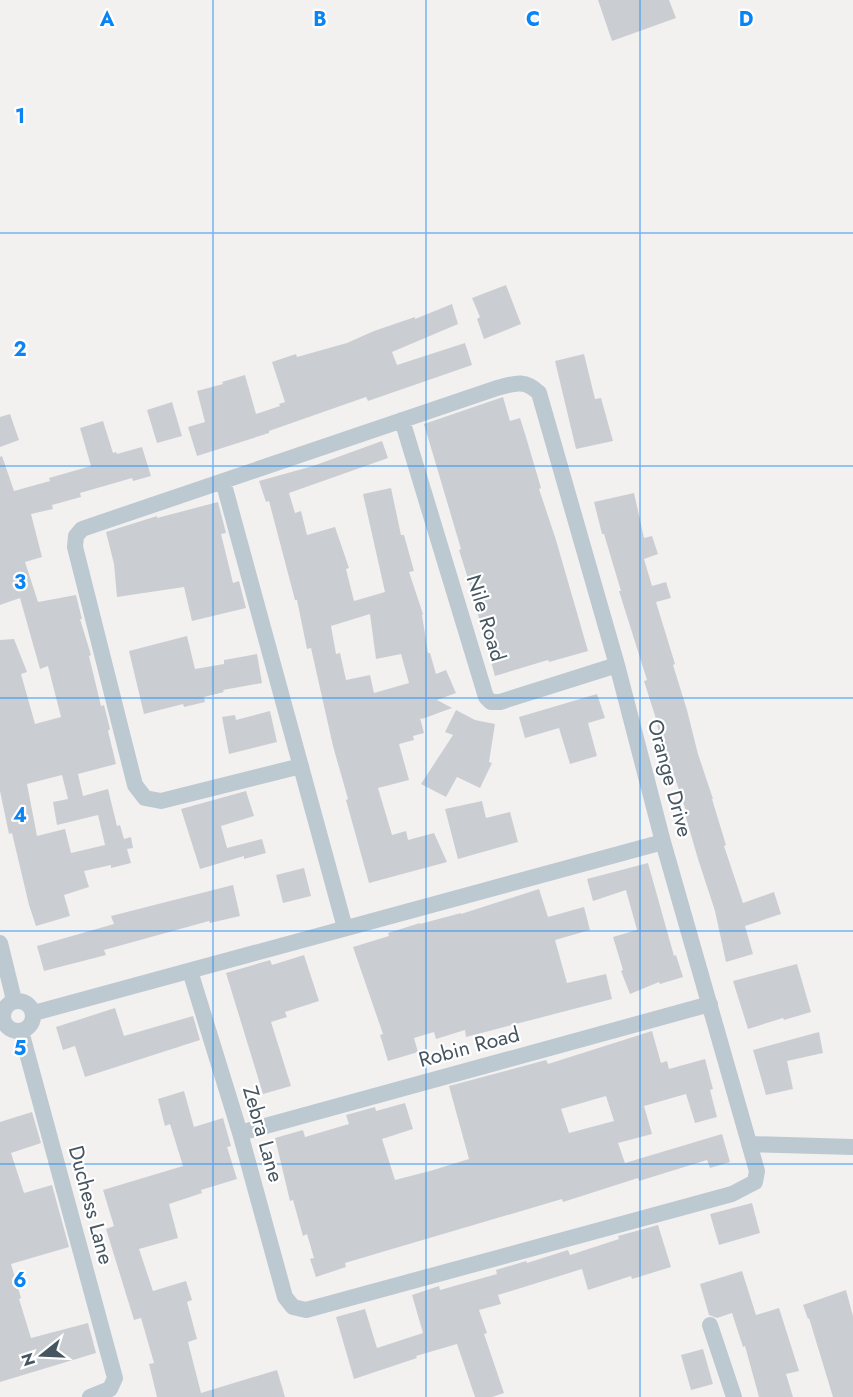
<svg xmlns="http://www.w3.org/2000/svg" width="853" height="1397" font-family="Jost,sans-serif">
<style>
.building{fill:#caced3;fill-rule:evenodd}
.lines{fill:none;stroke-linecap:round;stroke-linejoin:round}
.minor{stroke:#bdc9d1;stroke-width:16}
.grid{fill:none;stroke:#0984f4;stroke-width:1.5;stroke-opacity:0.55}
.labels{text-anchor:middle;stroke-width:4.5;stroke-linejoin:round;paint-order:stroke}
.street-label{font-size:21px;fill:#465660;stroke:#fff}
.grid-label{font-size:20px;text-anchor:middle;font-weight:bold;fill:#0984f4;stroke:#fff;stroke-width:4.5;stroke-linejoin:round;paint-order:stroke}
</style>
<rect width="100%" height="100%" fill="#f3f0f0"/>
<path class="building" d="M598 0H669L676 18 612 41Z
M506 285 521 324 484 339 477 319 480 317 472 298Z
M452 304 458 324 392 352 397 365 465 343 472 365 368 401 366 397 269 431V433L197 456 188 427 205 422 197 391 223 384 222 382 245 375 256 414 280 406 279 404 285 402 272 362 296 354 297 357 347 343 374 331 415 317V319Z
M584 354 595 399 601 398 613 441 576 449 555 361Z
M503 397 510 421 520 418 526 437 541 488 539 489 556 540 588 651 549 662 548 660 495 676 475 604H476L459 550 461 549 424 424Z
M172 402 182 436 157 443 147 410Z
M10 414 19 440 0 447V417Z
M103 421 113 453 116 452 117 454 142 447 151 476 133 481 132 478 80 493 81 497 52 505 53 509 31 514 42 557 25 562 38 602 76 595 82 619H80L91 655 89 656 101 706 104 705 110 729 108 731 116 764 78 774 83 796 108 789 117 826 120 825 124 839 131 837 133 848 127 849 131 863 111 868V865L84 871 89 887 64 895 70 916 36 926 29 905 12 833 9 834 0 791V640L14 639 27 672 21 674 35 724 61 717 48 666 40 669 20 598 0 605V457L2 456 14 491 50 481 49 478 91 466 80 428ZM62 775 68 799 53 802 57 825 98 815 105 845 71 853 65 829 37 836 27 784Z
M382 441 388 458 289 493 295 513 301 511 307 535 335 527 349 568 346 569 354 601 385 592 363 494 391 488 401 535H404L414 571 409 572 423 614 422 615 428 653H430L436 674 446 670 456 693 437 700 452 708 422 719 420 718 424 733 413 736 414 740 399 744 409 780 378 788 392 835 406 831 408 840 434 833 447 862 369 883 346 800 348 799 333 746 311 648 307 649 297 600H295L269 501 266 502 259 481 313 466ZM370 614 376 659 401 654 409 683 374 693 370 675 346 680 340 653 336 654 331 626Z
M634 493 644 538 652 536 658 554 644 559 652 586 666 582 671 598 656 602 675 664 673 665 687 710 698 754 713 799H712L726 845 724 846 743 903 774 892 781 914 745 926 753 954 726 962 715 911 698 859 685 814H687L670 763H668L657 725H658L644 681 647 680 619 591H621L604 534H602L594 502Z
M218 502 226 533 221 534 233 583 239 581 246 608 192 621 184 587 117 597 114 564 106 532 157 516V518Z
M187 636 195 669 224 664V660L257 654 262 683 223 690 224 692 204 697 205 702 184 707 183 704 144 714 129 651Z
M597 694 605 718 588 723 597 756 570 764 559 728 525 738 519 717Z
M456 710 475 720 495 724 489 762 492 763 480 788 457 777 446 797 421 784 453 735 445 732Z
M270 711 277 742 229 754 222 717 235 715 236 720Z
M246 791 254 816 221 826 227 848 262 839 266 853 244 859V856L200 869 181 809Z
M482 801 486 818 510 812 518 842 458 859 445 809Z
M648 863 674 956 676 955 683 977 660 984 659 982 630 994 621 971 623 970 613 937 637 930 626 890 593 901 587 879Z
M304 868 311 896 283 903 276 875Z
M233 885 240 916 210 923 209 921 104 950 106 955 44 971 37 946 114 924 111 916Z
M539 889 548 917 584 907 590 930 555 940 567 983 606 974 612 999 466 1037 465 1030 436 1039 434 1032 414 1038 418 1052 388 1061 380 1035 383 1034 353 947 389 936 388 933 420 923V924L461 913V914Z
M304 955 319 1001 285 1012 287 1017 271 1022 291 1086 263 1094 226 973 270 960 272 965Z
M797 964 811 1012 784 1020 783 1018 748 1029 733 981Z
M115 1008 124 1036 193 1016 200 1040 85 1077 75 1046 63 1050 56 1027Z
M652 1031 661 1063 667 1061 669 1069 705 1059 713 1089 710 1090 717 1117 695 1123 686 1094 644 1106 652 1134 618 1143 625 1163 722 1134 730 1162 710 1168 707 1160 639 1181 638 1178 563 1202 562 1199 382 1252 345 1263 346 1267 316 1277 310 1259 314 1258 307 1234 303 1236 293 1200 290 1201 275 1138 303 1130 305 1137 349 1124 346 1115 375 1107 376 1111 405 1103 413 1129 382 1139 395 1180 430 1171 469 1159 449 1086 546 1060 548 1064ZM606 1096 614 1121 569 1133 561 1109Z
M819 1032 823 1053 787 1061 793 1089 766 1095 753 1050Z
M184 1091 194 1127 223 1118 231 1146 227 1147 237 1179 201 1190 202 1193 169 1204 178 1238 139 1249 153 1291 186 1281 192 1300 187 1302 197 1339 188 1342 201 1393 277 1370 285 1397H157L149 1364 154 1363 141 1318 134 1320 106 1229 114 1226 103 1190 183 1166 170 1124 165 1126 158 1099Z
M32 1112 41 1143 11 1153 24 1193 52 1185 69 1247 11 1264 21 1298 19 1299 31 1338 88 1323 96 1353 0 1382V1122Z
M752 1203 760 1233 719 1245 710 1214Z
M658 1225 671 1267 632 1279 631 1276 588 1290 582 1269 498 1295 501 1304 479 1310 487 1333 484 1334 504 1393 492 1397H475L457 1344 416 1356 417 1358 354 1379 336 1317 365 1309 377 1348 423 1333 412 1295 439 1286 440 1290 497 1274 496 1270 526 1261 527 1263 568 1250 570 1255 619 1239 618 1236Z
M742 1271 756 1315 779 1308 799 1371 786 1374 793 1397H759L745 1346 743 1347 732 1313 717 1318 709 1315 700 1284Z
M846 1290 853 1316V1397H833L809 1318 808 1319 803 1305Z
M703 1349 713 1384 691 1390 681 1355Z"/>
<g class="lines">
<path class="minor" d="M402 420 486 697 491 702H500L617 665
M223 481 345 928
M0 943 14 1000
M190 971 240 1133 285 1297 293 1307 306 1310 732 1194 755 1182 757 1171 663 842 617 665 539 393C525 379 515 383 497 388L82 529 76 536 75 547 135 785 145 798 161 801 301 766
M3 1016a15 15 0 1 1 30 0a15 15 0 1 1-30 0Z
M34 1013 663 842
M21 1031 115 1378 110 1389 90 1397
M240 1133 710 1004
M749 1144 853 1147
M710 1325 734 1397"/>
</g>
<path class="grid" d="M213 0V1397M426 0V1397M640 0V1397M0 233H853M0 466H853M0 698H853M0 931H853M0 1164H853"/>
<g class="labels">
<g class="street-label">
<text transform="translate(486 618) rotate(73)" y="7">Nile Road</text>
<text transform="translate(670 778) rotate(75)" y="7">Orange Drive</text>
<text transform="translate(469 1047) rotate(-15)" y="7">Robin Road</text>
<text transform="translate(263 1134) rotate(74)" y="7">Zebra Lane</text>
<text transform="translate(91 1205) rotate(75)" y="7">Duchess Lane</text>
</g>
</g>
<g class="grid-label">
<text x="107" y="26">A</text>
<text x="320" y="26">B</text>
<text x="533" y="26">C</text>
<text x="746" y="26">D</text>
<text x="20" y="123">1</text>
<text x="20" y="356">2</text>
<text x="20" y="589">3</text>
<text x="20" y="822">4</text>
<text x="20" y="1055">5</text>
<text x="20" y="1287">6</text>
</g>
<g transform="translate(42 1355) rotate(252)" stroke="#ffffff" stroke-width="4.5" paint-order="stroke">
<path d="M0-4.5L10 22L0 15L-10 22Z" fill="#465660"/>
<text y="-9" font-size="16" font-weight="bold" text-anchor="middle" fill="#465660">N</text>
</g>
</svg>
